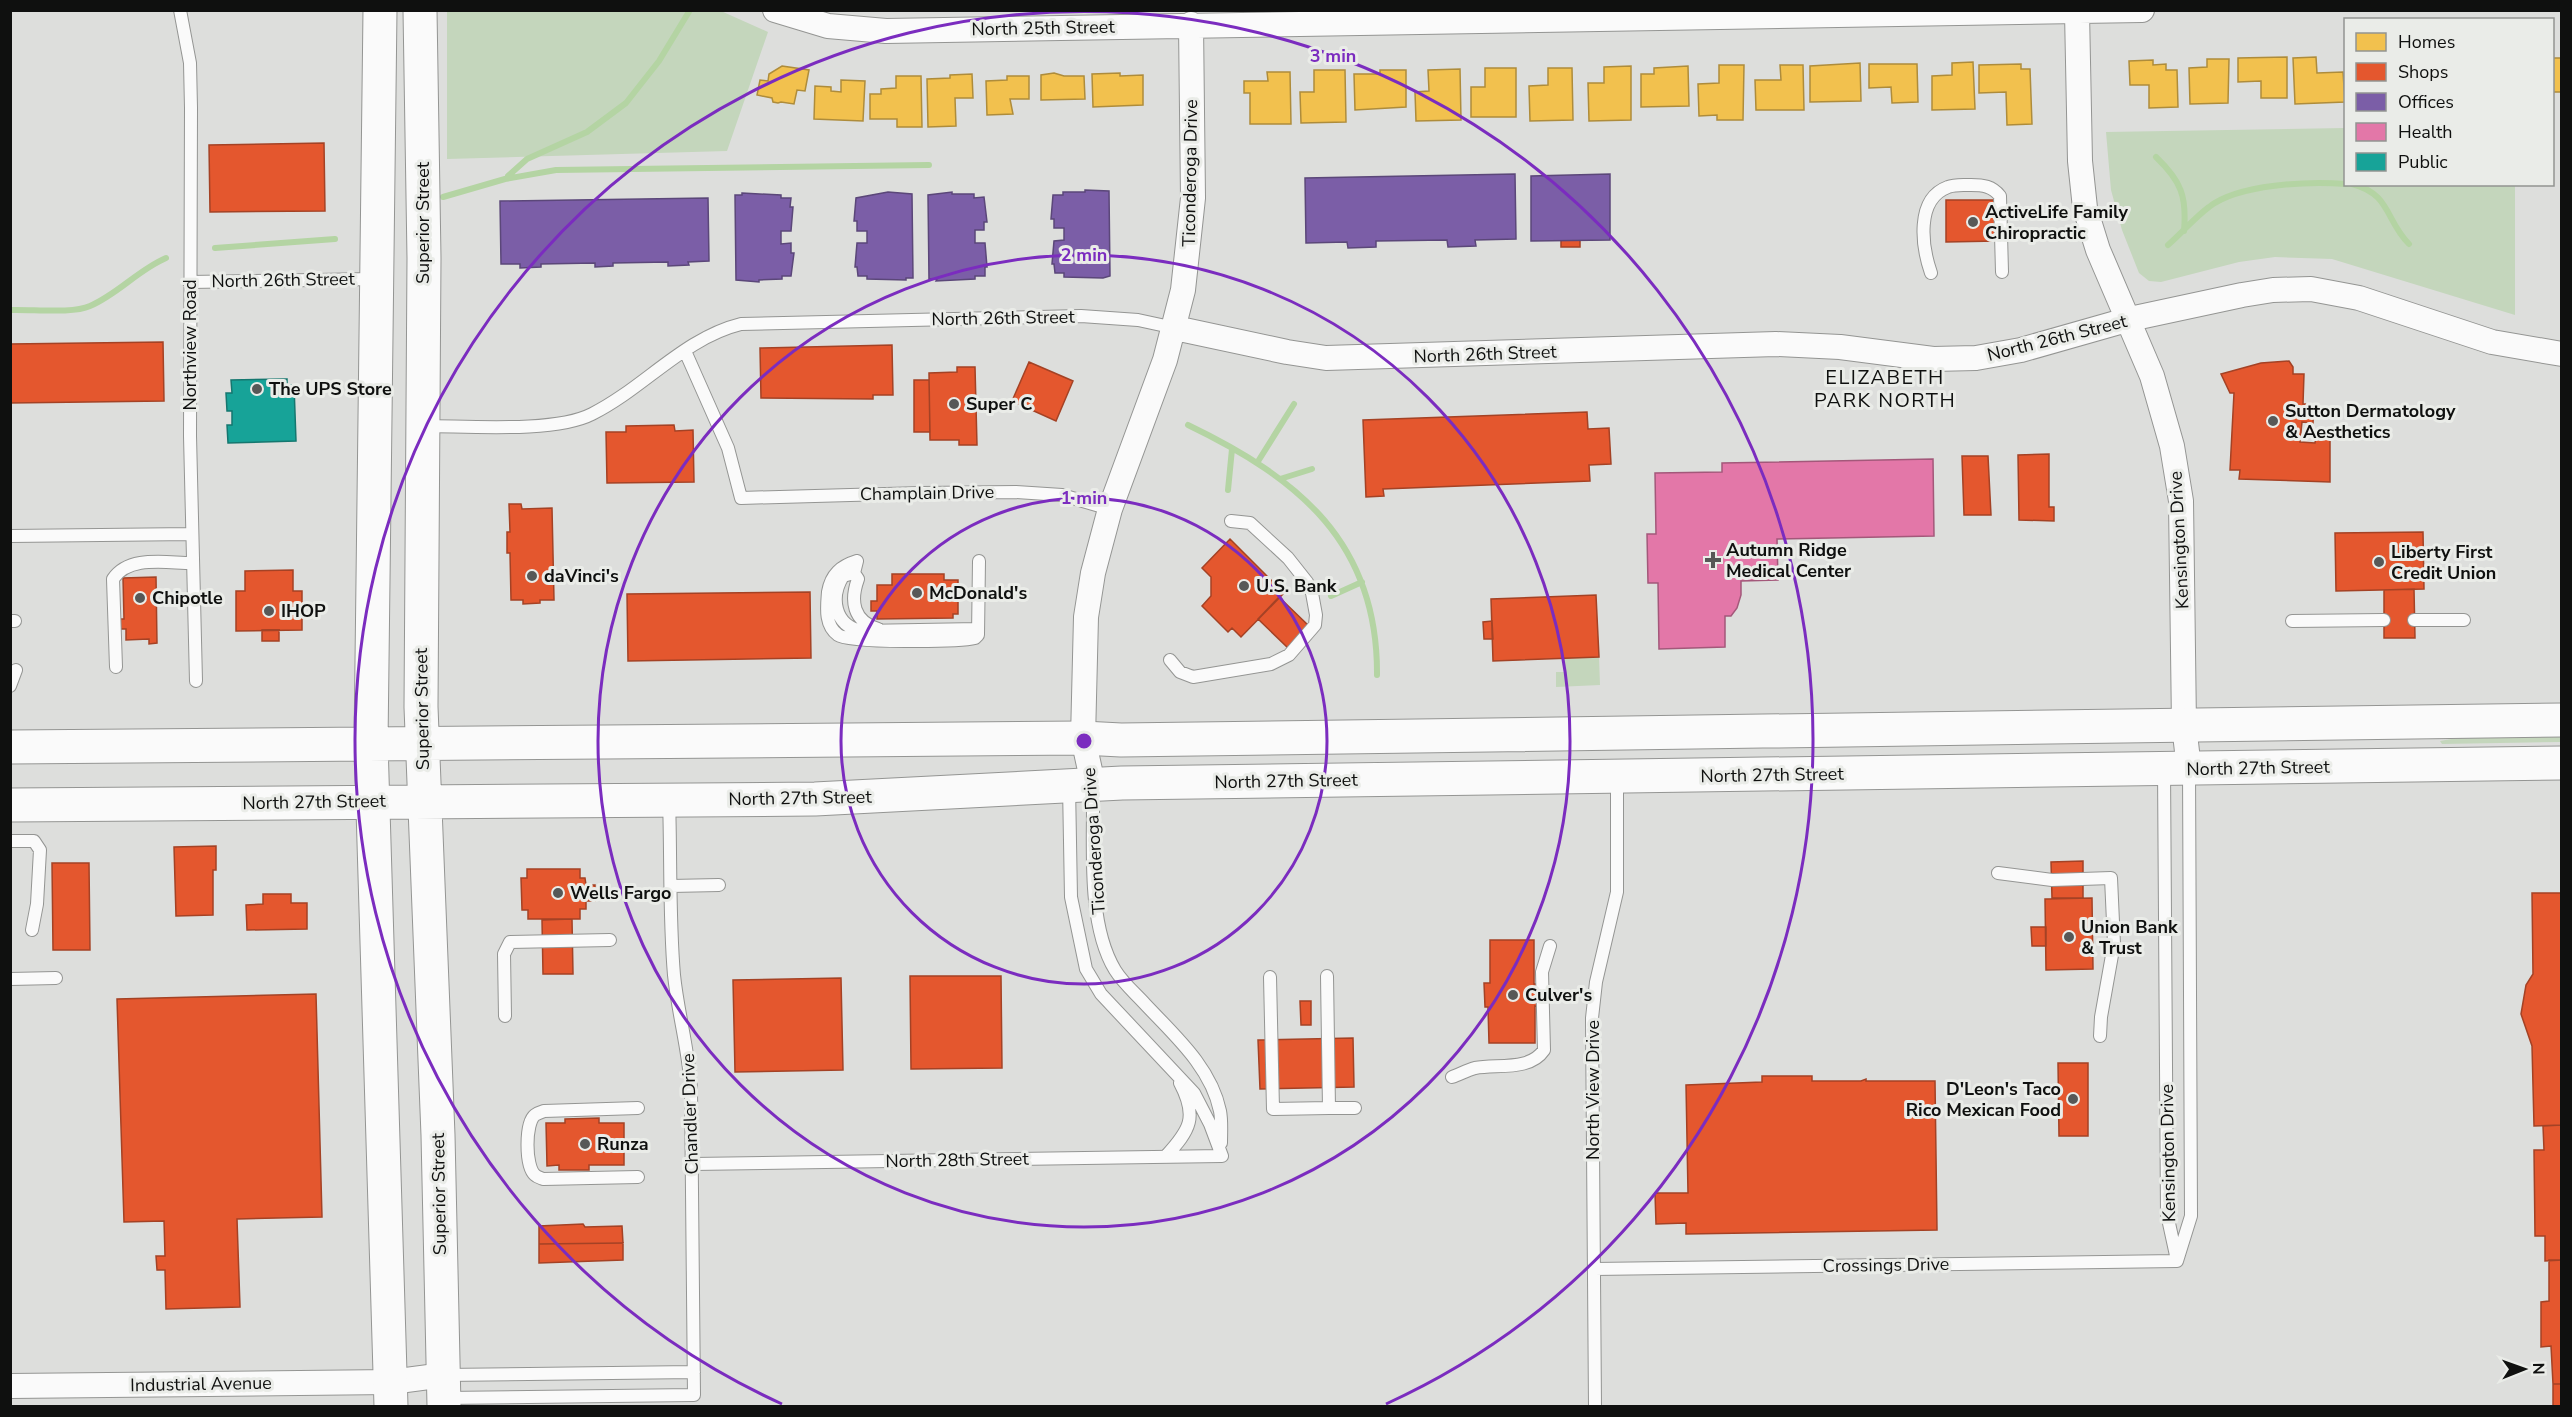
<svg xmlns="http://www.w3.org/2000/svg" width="2572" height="1417" font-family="'Nunito Sans',sans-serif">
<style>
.green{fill:#c4d6bc}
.homes{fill:#f2c14e;stroke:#ae8c3b;stroke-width:1.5}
.shops{fill:#e4572e;stroke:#a44225;stroke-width:1.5}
.offices{fill:#7b5ea7;stroke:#5b4779;stroke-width:1.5}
.health{fill:#e377a8;stroke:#a3587a;stroke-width:1.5}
.public{fill:#17a398;stroke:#15776f;stroke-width:1.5}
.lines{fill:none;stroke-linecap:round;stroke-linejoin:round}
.stream{stroke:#b4d4a3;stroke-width:6}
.service-casing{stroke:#949593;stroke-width:14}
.minor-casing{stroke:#949593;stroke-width:26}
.primary-casing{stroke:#949593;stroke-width:35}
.service{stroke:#fafafa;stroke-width:12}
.minor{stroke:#fafafa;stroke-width:24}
.primary{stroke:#fafafa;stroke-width:33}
.ring{fill:none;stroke:#7b2cbf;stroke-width:3}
.poi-dot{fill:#575857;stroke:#eaece8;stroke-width:2}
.labels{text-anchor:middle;stroke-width:6;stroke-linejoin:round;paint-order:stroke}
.street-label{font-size:18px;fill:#0f100f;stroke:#eaece8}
.poi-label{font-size:18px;font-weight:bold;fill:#0f100f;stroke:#eaece8;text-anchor:start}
.neighbourhood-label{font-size:20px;letter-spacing:1.5px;fill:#0f100f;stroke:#eaece8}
.centre{fill:#7b2cbf;stroke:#eaece8;stroke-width:3}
.ring-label{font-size:18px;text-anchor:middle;font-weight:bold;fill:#7b2cbf;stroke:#eaece8;stroke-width:6;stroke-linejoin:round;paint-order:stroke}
</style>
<rect width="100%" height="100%" fill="#dddedc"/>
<path class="green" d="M447 11H721L768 32 727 151 447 159Z
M2345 128 2346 184 2515 185V315L2332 259 2275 257 2239 262 2161 282 2149 281 2139 273 2122 230 2111 190 2106 132Z
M1599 657 1600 685 1556 687V672H1564V658Z
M2561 731V742L2442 744 2440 741 2480 734Z"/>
<path class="homes" d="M2287 57V98H2261V81L2238 82V58Z
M2316 57 2317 73 2343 72 2345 102 2295 104 2293 58Z
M2552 58H2562V92H2552Z
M2207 59H2229L2228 103 2190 104 2189 68 2207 67Z
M2153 60V65L2166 64V70H2177L2178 107 2149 108V85H2130L2129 61Z
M1973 62 1975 109 1932 110V76L1952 75V63Z
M1860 63 1861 101 1810 102V66Z
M1869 64H1917L1918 102 1892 103 1891 87 1869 88Z
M2021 64V69H2030L2032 124 2007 125 2006 92 1979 93V65Z
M1719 65H1744L1743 120H1717V115L1699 116 1698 84 1719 83Z
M1780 65H1803L1804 110H1756L1755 80H1781Z
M782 66 809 70 805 91 797 90 794 104 781 102 778 103 773 102 772 98 757 95 760 80 768 81 769 74Z
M1631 66V120L1589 121 1588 83H1604V67Z
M1688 66 1689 106 1641 107V74H1654V68Z
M1485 68H1516V117H1471V87H1485Z
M1548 68H1572L1573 120 1530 121 1529 86 1548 85Z
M1460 69 1461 120 1416 121 1415 92 1429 91 1428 70Z
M1314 70H1345L1346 122 1301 123 1300 92H1314Z
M1380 70H1406V107L1355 110 1354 74H1380Z
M1267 72H1290L1291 124H1250V93H1244V81H1268Z
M1054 73 1064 76H1084L1085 99 1041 100V75Z
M1120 73V76L1143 75V105L1093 107 1092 74Z
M972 74 973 98H955L956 126 928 127 927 79 950 78V75Z
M896 76H921L922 127H897V119H870V94H881V89L896 88Z
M1007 76H1029V99H1010L1013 114 987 115 986 81 1007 80Z
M841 80 865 81 863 121 814 119 815 86 831 87V91L841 92Z"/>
<path class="shops" d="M324 143 325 211 210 212 209 145Z
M1946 200H1996L1997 241 1946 242Z
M1561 240H1580V247H1561Z
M163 342 164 401 10 403V344Z
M892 345 893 395H873V399L761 398 760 348Z
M2289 361 2293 367V374H2304L2303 404H2314L2313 423 2302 422 2300 442 2315 443 2316 437 2330 438V482L2239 479 2240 470H2230L2234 393H2230L2221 374 2261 363Z
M1029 362 1073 381 1056 421 1012 401Z
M957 367H975L977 445H959V440H930L929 373 957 372Z
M914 380H929L930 432H914Z
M1587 412 1588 429 1609 428 1611 464 1589 465 1590 481 1383 489 1384 496 1366 497 1363 420Z
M674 425 675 431 693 430 694 482 607 483 606 432H626V426Z
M2049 454V507H2054V521L2019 520 2018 455Z
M1962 456H1988L1991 515H1964Z
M509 504H521L522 509 552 508 554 600H540V603L523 604V600H511L510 553H507V532H510Z
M2423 532 2424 589 2336 591 2335 533Z
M1230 539 1284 593 1241 637 1232 628 1228 632 1202 606 1211 596V577L1202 568Z
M293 570V591H302V630L236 631V591H245V571Z
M892 574H944V580H958V614H953V618L877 619V611H871V601H877V585H892Z
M156 577 157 643 149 644V639L126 640V629H119V619H124L123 578Z
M2414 589 2415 638H2384V590Z
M810 592 811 658 628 661 627 594Z
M1596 595 1599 657 1493 661 1491 599Z
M1279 597 1310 627 1289 649 1258 619Z
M1492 621 1493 639H1484L1483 622Z
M262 630H279V641H262Z
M216 846V870H213V915L176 916 174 847Z
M2083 861V898H2052L2051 862Z
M52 863H89L90 950H53Z
M527 869H580V878H585L586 885H595V901H586V909H580V919H528V910H522L521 878H527Z
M2532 893H2562V1125L2534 1126 2532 1046 2521 1014 2526 985 2533 974Z
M263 894H291V903H307V929L247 930 246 905 263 904Z
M2092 898 2093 969 2046 970 2045 899Z
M572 919 573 974H543L542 920Z
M2031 927H2046V946H2032Z
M1490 940H1534V984H1541V1007L1535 1006V1043H1489L1488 1007H1485L1484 983H1490Z
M910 976H1001L1002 1068 911 1069Z
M841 978 843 1070 735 1072 733 980Z
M316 994 322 1217 237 1219 240 1307 166 1309 165 1270H157L156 1256H165L164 1221 124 1222 117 999Z
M1300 1001H1311V1025H1301Z
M1353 1038 1354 1087 1260 1089 1258 1040Z
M2058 1063H2088V1136H2059Z
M1762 1076H1812V1081H1861L1866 1079V1081H1935L1937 1230 1686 1234V1223L1656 1224 1655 1193H1688L1686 1085 1762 1082Z
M599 1118V1123H624V1165H589V1170H559V1165L547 1166 546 1123H565V1119Z
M2562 1125V1260L2545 1261V1236H2535L2534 1150H2544L2543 1126Z
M583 1224 585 1227 622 1226 623 1243 539 1244V1226Z
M623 1243V1260L539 1263V1244Z
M2549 1260H2562V1384H2553L2551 1346 2541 1347V1302L2549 1301Z
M2553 1384H2562V1406H2553Z"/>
<path class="offices" d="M1515 174 1516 239 1475 240 1476 246 1448 247 1447 240 1376 241V247L1348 248 1347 242 1306 243 1305 178Z
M1610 174V240L1531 241V176Z
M1085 190 1109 191 1110 276 1103 278 1064 277V273H1055L1054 264H1052L1054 241 1064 240V228H1054V219H1051L1053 195H1063V192H1085Z
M888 192 912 194 913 278H906V280L867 279V276H858L857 267H855L857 243H867V231H857V221H854L856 198Z
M952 192V194H974V198L984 197 987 222H984V230H975V243H985L987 267H985V276H975V279L936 281 937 279H929L928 195Z
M742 193 781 195V198H791L790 207H793L791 231H781V244L791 243V253H794L791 276H782V279L759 280V282L736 280 735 195H742Z
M708 198 709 261 688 262 689 265 668 266V262L613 263V266L595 267V263L541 264V267L520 268V264H501L500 201Z"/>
<path class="health" d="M1933 459 1934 536 1777 539 1778 580 1741 581V595L1737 608 1731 616H1725V647L1659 649 1658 583H1648L1647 534H1656L1655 473 1722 472V463Z"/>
<path class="public" d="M287 379V385H294L296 441 228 443 227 425H232V411H227L226 393H232L231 380Z"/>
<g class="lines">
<path class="stream" d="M2156 157C2181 181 2187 196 2184 231
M508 176 527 159 587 132 626 103 659 61 690 10
M2352 184C2391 194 2385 220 2409 244
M443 197 505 179 556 170 929 165
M2168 245C2182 233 2194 218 2209 207 2238 184 2309 181 2346 184
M215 248 335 239
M10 310C32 309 72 314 90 306 118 294 138 270 166 258
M1188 425C1298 478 1378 542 1377 675
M1257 463 1294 404
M1280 479 1312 469
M1228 490 1232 449
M1331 596 1362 582"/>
<defs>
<path id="service" d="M180 10 190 63 191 108 190 436 196 681
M1931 273C1922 247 1915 199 1948 187 1955 184 1963 185 1971 185 1983 185 1992 186 2000 196L2002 272
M189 282 374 279
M685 351 728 448 741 498 921 493 1016 492 1062 495 1110 509
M424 426C468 426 555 433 592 414 644 388 684 338 741 324L1081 316 1138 320 1175 328
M10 536 192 534
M857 561C841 566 831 574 828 592 827 606 824 625 838 635 849 643 959 642 975 638L978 635 979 561
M857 561 854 573 843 576C830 597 834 625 861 631L978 629
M854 573 858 579C850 601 853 621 878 629
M2414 620H2464
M10 621H15
M2292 621 2384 620
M1170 660 1180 672 1193 677 1271 664 1289 655 1315 625 1316 615 1312 593 1307 582 1288 558 1250 523 1231 521
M116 667 113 579C129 555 166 563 192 563
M10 686 16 670
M2164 769 2167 1214 2177 1260
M1069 786 1071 897 1086 969 1101 994 1194 1093 1210 1124 1222 1156
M1093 786C1094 841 1086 922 1115 970 1123 983 1135 993 1145 1004 1174 1035 1211 1067 1220 1111 1222 1121 1221 1132 1221 1143
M10 841H34L40 850 37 904 32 930
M1998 873 2052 880 2111 878 2114 944 2101 1017 2100 1036
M671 886 719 885
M1327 976 1329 1108H1355
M1270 977 1273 1109 1329 1108
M10 979 56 978
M505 1016 504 954 510 942 610 940
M1452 1077C1460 1074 1468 1070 1475 1068 1498 1064 1530 1071 1544 1050L1542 972 1550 946
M1166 1156C1190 1130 1198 1117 1180 1083
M693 1164 1222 1156
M638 1177 543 1179C541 1178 537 1177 535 1175 525 1166 525 1123 535 1115 538 1113 541 1112 544 1111L638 1108
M2177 1261 2191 1216 2189 770
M1594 1269 2177 1261
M444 1375 694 1372
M445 1398 694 1395 691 1089C689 1051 678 1014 674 975 669 917 671 858 669 800
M1595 1406 1592 1018 1596 982 1617 892V778"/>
<path id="minor" d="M775 10 828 26 886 31 2142 10
M2077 12 2080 161 2085 208 2098 250 2152 376 2172 446 2181 501 2184 725 2189 769
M1175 328 1287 352 1326 358 1776 344 1840 347 1933 359 1976 358 2021 350 2130 319 2242 295 2273 290 2311 289 2359 298 2492 342 2562 354
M1093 784 1083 738 1086 617 1093 573 1110 509 1165 360 1183 290 1193 198 1191 24
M10 1386 391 1382 444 1375"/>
<path id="primary" d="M380 10 371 743 391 1406
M420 10 424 258 421 707 438 1135 444 1406
M10 747 1083 738 1121 740 2562 720
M10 805 815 799 1122 783 2562 763"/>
</defs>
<use href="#service" class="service-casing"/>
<use href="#minor" class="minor-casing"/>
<use href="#primary" class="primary-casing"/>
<use href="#service" class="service"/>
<use href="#minor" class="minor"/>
<use href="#primary" class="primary"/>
</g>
<g class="ring">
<circle cx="1084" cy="741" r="243"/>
<circle cx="1084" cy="741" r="486"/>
<path d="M782 1404A729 729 0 1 1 1386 1404"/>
</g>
<g class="poi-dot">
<circle cx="1973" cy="222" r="6"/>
<circle cx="257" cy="389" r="6"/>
<circle cx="954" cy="404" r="6"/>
<circle cx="2273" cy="421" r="6"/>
<path d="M1710 551h6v6h6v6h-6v6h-6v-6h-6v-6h6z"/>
<circle cx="2379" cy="562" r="6"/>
<circle cx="532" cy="576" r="6"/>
<circle cx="1244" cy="586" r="6"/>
<circle cx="917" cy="593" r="6"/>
<circle cx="140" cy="598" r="6"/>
<circle cx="269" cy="611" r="6"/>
<circle cx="558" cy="893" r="6"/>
<circle cx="2069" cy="937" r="6"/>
<circle cx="1513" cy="995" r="6"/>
<circle cx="2073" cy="1099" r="6"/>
<circle cx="585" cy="1144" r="6"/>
</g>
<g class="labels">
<g class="street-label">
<text transform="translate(1043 28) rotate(-1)" y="6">North 25th Street</text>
<text transform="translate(1190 173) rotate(-89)" y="6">Ticonderoga Drive</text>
<text transform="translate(423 223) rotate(-90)" y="6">Superior Street</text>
<text transform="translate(283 280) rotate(-1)" y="6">North 26th Street</text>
<text transform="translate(1003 318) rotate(-1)" y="6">North 26th Street</text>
<text transform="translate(2057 338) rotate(-14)" y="6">North 26th Street</text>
<text transform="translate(190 345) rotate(-90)" y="6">Northview Road</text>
<text transform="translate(1485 354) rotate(-2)" y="6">North 26th Street</text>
<text transform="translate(927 493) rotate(-1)" y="6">Champlain Drive</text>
<text transform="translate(2179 540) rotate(-93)" y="6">Kensington Drive</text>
<text transform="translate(422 709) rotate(-91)" y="6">Superior Street</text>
<text transform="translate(2258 768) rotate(-1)" y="6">North 27th Street</text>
<text transform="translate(1772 775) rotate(-1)" y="6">North 27th Street</text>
<text transform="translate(1286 781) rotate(-1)" y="6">North 27th Street</text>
<text transform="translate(800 798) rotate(-1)" y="6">North 27th Street</text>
<text transform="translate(314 802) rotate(-1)" y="6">North 27th Street</text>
<text transform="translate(1094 841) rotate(-94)" y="6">Ticonderoga Drive</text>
<text transform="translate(1593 1090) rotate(-90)" y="6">North View Drive</text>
<text transform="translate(690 1114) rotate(-92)" y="6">Chandler Drive</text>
<text transform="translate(2168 1153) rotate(-91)" y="6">Kensington Drive</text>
<text transform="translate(957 1160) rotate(-1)" y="6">North 28th Street</text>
<text transform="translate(439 1194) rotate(-91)" y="6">Superior Street</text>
<text transform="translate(1886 1265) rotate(-1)" y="6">Crossings Drive</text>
<text transform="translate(201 1384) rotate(-1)" y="6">Industrial Avenue</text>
</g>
<g class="poi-label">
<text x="1985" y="218">ActiveLife Family<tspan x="1985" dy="21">Chiropractic</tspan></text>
<text x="269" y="395">The UPS Store</text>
<text x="966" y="410">Super C</text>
<text x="2285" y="417">Sutton Dermatology<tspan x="2285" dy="21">&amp; Aesthetics</tspan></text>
<text x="1726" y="556">Autumn Ridge<tspan x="1726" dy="21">Medical Center</tspan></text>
<text x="2391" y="558">Liberty First<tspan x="2391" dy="21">Credit Union</tspan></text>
<text x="544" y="582">daVinci's</text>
<text x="1256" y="592">U.S. Bank</text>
<text x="929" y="599">McDonald's</text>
<text x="152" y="604">Chipotle</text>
<text x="281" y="617">IHOP</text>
<text x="570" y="899">Wells Fargo</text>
<text x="2081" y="933">Union Bank<tspan x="2081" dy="21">&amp; Trust</tspan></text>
<text x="1525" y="1001">Culver's</text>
<text x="2061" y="1095" text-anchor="end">D'Leon's Taco<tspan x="2061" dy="21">Rico Mexican Food</tspan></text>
<text x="597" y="1150">Runza</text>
</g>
<g class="neighbourhood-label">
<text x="1885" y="384">ELIZABETH<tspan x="1885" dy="23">PARK NORTH</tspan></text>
</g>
</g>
<circle cx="1084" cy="741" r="9" class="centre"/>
<g class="ring-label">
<text x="1333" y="62">3 min</text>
<text x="1084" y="261">2 min</text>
<text x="1084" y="504">1 min</text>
</g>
<rect width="2572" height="1417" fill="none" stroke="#0f100f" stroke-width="24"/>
<rect x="2344" y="18" width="210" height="168" fill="#eaece8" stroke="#929491" stroke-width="1.5"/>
<rect x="2356" y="33" width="30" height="18" fill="#f2c14e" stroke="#929491" stroke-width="1.5"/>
<text x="2398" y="48" font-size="18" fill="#0f100f">Homes</text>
<rect x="2356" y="63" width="30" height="18" fill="#e4572e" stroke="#929491" stroke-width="1.5"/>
<text x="2398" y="78" font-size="18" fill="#0f100f">Shops</text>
<rect x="2356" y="93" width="30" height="18" fill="#7b5ea7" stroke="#929491" stroke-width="1.5"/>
<text x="2398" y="108" font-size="18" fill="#0f100f">Offices</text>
<rect x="2356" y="123" width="30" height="18" fill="#e377a8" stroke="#929491" stroke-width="1.5"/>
<text x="2398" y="138" font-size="18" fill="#0f100f">Health</text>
<rect x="2356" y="153" width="30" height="18" fill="#17a398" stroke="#929491" stroke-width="1.5"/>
<text x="2398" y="168" font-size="18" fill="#0f100f">Public</text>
<g transform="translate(2524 1369) rotate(89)" stroke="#eaece8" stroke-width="4.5" paint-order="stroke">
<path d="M0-4.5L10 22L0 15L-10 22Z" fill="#0f100f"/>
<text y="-9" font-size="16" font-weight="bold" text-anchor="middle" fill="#0f100f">N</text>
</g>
</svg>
